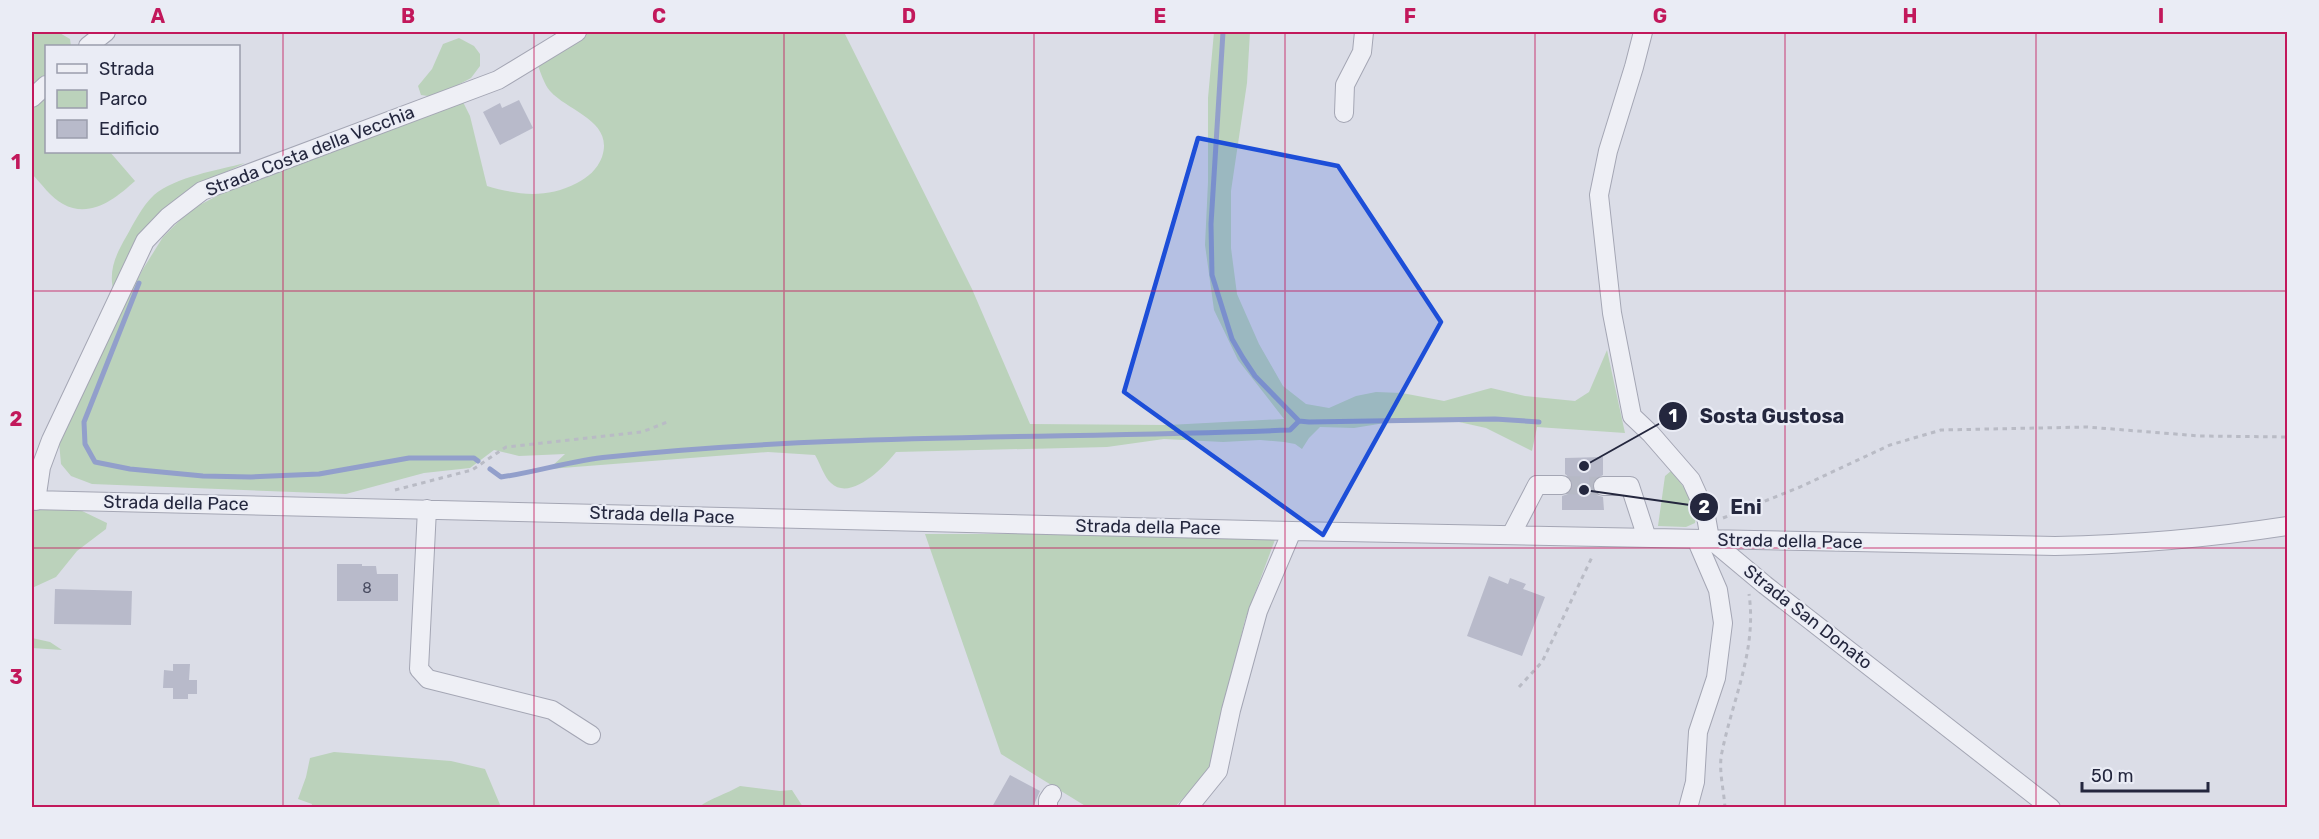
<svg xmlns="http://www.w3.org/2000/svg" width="2319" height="839" font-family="Rubik,sans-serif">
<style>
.green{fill:#bbd2bb}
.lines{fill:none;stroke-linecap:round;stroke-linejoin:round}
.stream{stroke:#929fcb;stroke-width:5}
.building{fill:#b8baca}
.minor-tunnel{stroke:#b6b9c5;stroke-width:18;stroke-dasharray:18 9;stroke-linecap:butt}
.minor-casing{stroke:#a4a6b4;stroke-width:20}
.path{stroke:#b9bbc5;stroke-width:3;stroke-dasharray:4.5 4.5;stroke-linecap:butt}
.minor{stroke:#eeeff5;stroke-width:18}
.marked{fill:#1d4ed8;fill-opacity:0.2;stroke:#1d4ed8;stroke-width:4.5;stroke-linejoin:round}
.grid{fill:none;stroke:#c2185b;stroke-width:1.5;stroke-opacity:0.55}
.labels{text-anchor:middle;stroke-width:4.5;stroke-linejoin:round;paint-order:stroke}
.number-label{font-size:15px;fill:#494c61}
.street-label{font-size:18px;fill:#24273e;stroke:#eaecf5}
.leader{fill:none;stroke:#24273e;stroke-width:2}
.callout-dot{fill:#24273e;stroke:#eaecf5;stroke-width:2}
.mark-label{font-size:18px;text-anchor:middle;font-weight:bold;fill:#fff}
.callout-label{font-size:20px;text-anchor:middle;font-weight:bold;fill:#24273e;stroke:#eaecf5;stroke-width:4.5;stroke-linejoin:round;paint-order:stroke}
.neatline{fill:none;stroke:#c2185b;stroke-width:2}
.grid-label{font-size:20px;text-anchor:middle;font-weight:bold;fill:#c2185b}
</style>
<rect width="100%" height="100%" fill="#dbdde7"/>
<path class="green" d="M32 32H58L70 39 71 46H46V77L32 89Z
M589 32H844L972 289 1030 424 1168 425 1284 419 1238 360 1214 310 1205 245 1208 182V98L1214 32H1250L1247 83 1231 191V248L1237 294 1259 344 1283 386 1306 404 1329 408 1356 396 1376 392 1402 393 1444 401 1491 388 1525 396 1575 401 1589 392 1607 350 1625 433 1537 427 1532 451 1486 428 1459 422 1385 423 1354 428 1320 427 1309 438 1302 449 1295 444 1284 442 1260 440 1223 442 1164 439 1107 447 896 452C885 466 851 502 831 483 824 477 820 463 815 455L768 452 549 469 565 454 519 456 494 450 470 468 424 473 346 494 92 484 71 476 61 464 59 442 111 332 143 269 163 237 190 210 236 186 462 100 470 116 487 186C518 195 546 199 577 183 588 177 597 170 602 157 614 121 569 112 550 91 544 84 541 73 538 66Z
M459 38 474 46 480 54V66L471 78 435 97 421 95 418 86 432 69 443 44Z
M46 89V152H110L135 181C115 199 90 219 63 204 51 198 41 183 32 174V101Z
M245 163 200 184 114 293C108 272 115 256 126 237 134 223 142 206 154 195 175 177 218 170 245 163Z
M1671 471C1682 484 1699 505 1695 523L1686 527 1658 526 1665 476Z
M32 507 80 510 107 523 106 529 77 551 56 577 32 588Z
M925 534H1183L1276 537 1245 620 1208 771 1175 807H1087L1001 754Z
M32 638 50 642 62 650 32 648Z
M334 752 451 761 485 769 501 807H311L312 804 298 799 306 777 310 758Z
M740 786 780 791 792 790 803 807H699C711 798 726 794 740 786Z"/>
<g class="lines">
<path class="stream" d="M1223 32 1211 224 1212 275 1232 339 1243 358 1255 376 1299 421 1309 422 1495 419 1539 422
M139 283 84 422 85 444 95 462 130 469 203 476 251 477 319 474 409 458H474L478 461
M490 469 501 477C537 472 573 460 608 457 835 433 1063 439 1290 430L1299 421"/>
</g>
<path class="building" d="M519 100 533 128 500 145 483 112 500 103 502 108Z
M1603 457V475L1594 480 1592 487 1597 495 1603 497 1604 510H1562V496L1568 494 1573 486 1571 479 1565 474V458Z
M337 564H362V566H376L377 574H398V601H337Z
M1489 576 1508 584 1510 578 1526 584 1523 589 1545 597 1522 656 1467 636Z
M55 589 132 591 131 625 54 624Z
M173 664H190L189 680H197V694H188V699H173V688H163L164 670 173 671Z
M1010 775 1040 791 1033 807H992Z"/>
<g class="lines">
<path class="minor-tunnel" d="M1562 485 1603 486"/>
<defs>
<path id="minor" d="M1643 32 1634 67 1608 151 1599 195 1612 313 1632 416 1651 434 1691 480 1705 511 1710 539 1765 585 2051 808
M88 46 106 32
M32 98 46 85
M1344 113 1345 85 1362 52 1364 32
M1603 486H1630L1647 538
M32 500 1292 531 2055 546C2134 545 2210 538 2288 526
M36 501 41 467 51 440 145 241 168 217 202 191 498 80 577 32
M427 509 419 669 428 679 552 710 591 735
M1511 535 1537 485H1562
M1048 808V800L1052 794
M1188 808 1218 771 1231 710 1258 611 1292 531
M1688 808 1695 782 1698 732 1716 678 1723 623 1718 590 1696 539"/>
</defs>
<use href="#minor" class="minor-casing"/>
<path class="path" d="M395 490 472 470 506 447 642 432 670 421
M1723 518 1800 487 1890 445 1941 430 2087 427 2200 436 2288 437
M1519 687 1542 662 1593 555
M1725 808C1724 790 1718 769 1722 752 1733 698 1757 650 1749 594"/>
<use href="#minor" class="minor"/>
</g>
<path class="marked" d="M1198 138 1338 166 1441 322 1323 535 1124 392Z"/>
<path class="grid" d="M283 32V808M534 32V808M784 32V808M1034 32V808M1285 32V808M1535 32V808M1785 32V808M2036 32V808M32 291H2288M32 548H2288"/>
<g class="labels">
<g class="number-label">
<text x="367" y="593">8</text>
</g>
<g class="street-label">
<text transform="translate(310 151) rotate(-21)" y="6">Strada Costa della Vecchia</text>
<text transform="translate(176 503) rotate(1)" y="6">Strada della Pace</text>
<text transform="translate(662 515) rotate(2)" y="6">Strada della Pace</text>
<text transform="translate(1148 527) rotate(1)" y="6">Strada della Pace</text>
<text transform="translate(1790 541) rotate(1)" y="6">Strada della Pace</text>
<text transform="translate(1808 617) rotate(38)" y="6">Strada San Donato</text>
</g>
</g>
<path class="leader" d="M1584 466L1673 416M1584 490L1704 507"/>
<g class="callout-dot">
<circle cx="1584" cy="466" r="6"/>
<circle cx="1584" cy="490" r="6"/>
<circle cx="1673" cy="416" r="15"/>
<circle cx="1704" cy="507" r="15"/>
</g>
<g class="mark-label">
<text x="1673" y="422">1</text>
<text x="1704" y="513">2</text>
</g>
<g class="callout-label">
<text x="1772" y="423">Sosta Gustosa</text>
<text x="1746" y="514">Eni</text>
</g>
<rect width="2319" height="839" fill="none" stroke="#eaecf5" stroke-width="66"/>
<rect x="45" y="45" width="195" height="108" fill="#eaecf5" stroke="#9b9dac" stroke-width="1.5"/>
<rect x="57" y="64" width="30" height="9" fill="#eeeff5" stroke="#9b9dac" stroke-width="1.5"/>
<text x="99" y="75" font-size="18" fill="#24273e">Strada</text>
<rect x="57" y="90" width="30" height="18" fill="#bbd2bb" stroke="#9b9dac" stroke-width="1.5"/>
<text x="99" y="105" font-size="18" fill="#24273e">Parco</text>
<rect x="57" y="120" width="30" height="18" fill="#b8baca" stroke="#9b9dac" stroke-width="1.5"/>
<text x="99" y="135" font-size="18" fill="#24273e">Edificio</text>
<path d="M2082 782v9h126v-9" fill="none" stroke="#24273e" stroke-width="3"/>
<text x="2091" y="782" font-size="18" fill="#24273e" stroke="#eaecf5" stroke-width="4.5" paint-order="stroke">50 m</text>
<rect x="33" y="33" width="2253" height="773" class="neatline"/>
<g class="grid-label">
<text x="158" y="23">A</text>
<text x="408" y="23">B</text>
<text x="659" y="23">C</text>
<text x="909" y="23">D</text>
<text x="1160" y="23">E</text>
<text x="1410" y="23">F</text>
<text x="1660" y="23">G</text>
<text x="1910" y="23">H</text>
<text x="2161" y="23">I</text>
<text x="16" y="169">1</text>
<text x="16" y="426">2</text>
<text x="16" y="684">3</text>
</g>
</svg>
